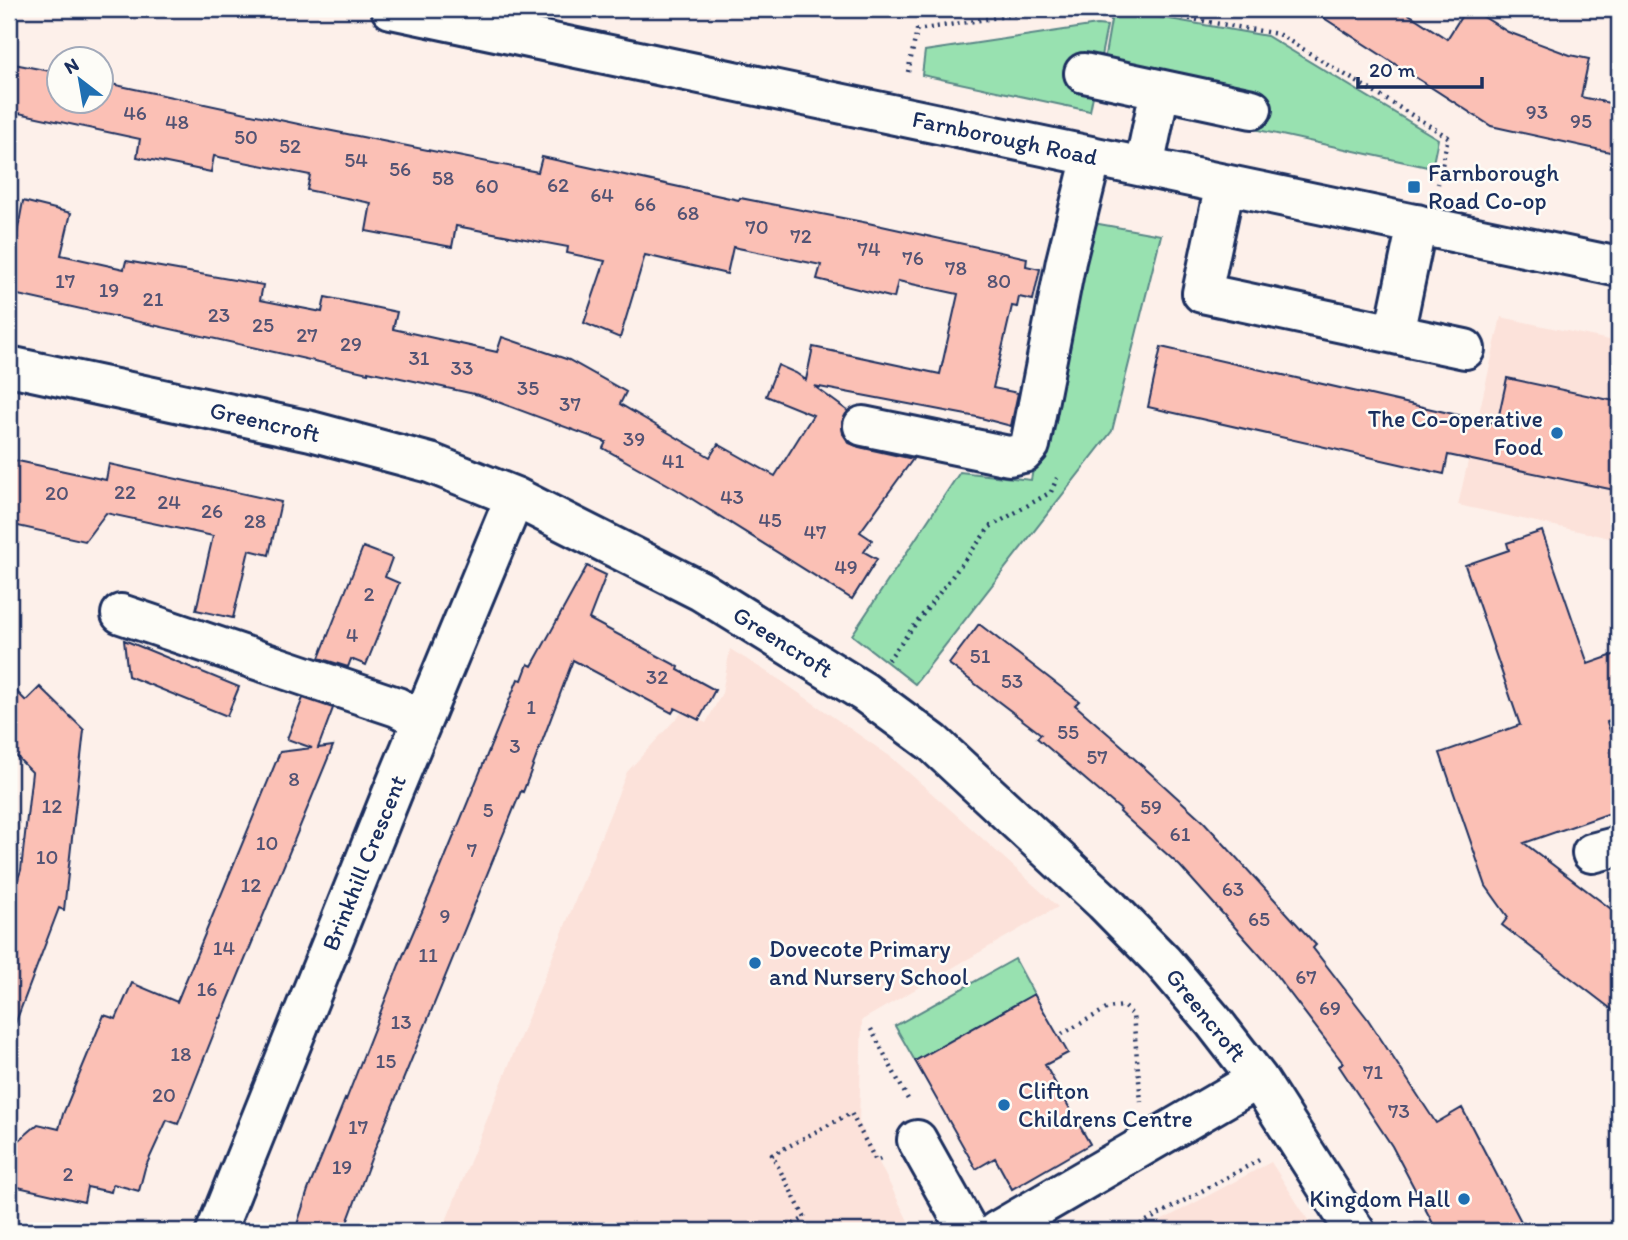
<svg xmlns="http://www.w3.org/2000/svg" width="1628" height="1240" font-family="Itim,sans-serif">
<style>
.built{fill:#fce2da}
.green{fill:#98e1b0;stroke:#5a8887;stroke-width:2}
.building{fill:#fbc0b5;stroke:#1b2f5e;stroke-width:2}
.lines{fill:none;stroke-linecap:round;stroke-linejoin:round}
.minor-casing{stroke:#1b2f5e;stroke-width:44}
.path{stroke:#1b2f5e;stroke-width:4.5;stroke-dasharray:2 5;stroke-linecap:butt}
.minor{stroke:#fdfcf7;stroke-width:38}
.poi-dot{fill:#1f6fb2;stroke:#fdfcf7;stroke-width:2.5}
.labels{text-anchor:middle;stroke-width:5;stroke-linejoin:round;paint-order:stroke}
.number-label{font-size:21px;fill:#535374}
.street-label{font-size:24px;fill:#1b2f5e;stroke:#fdfcf7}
.poi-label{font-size:24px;fill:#1b2f5e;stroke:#fdfcf7;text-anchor:start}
</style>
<rect width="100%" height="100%" fill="#fdf0ea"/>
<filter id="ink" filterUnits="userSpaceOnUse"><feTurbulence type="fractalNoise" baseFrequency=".0143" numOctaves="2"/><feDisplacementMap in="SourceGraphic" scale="14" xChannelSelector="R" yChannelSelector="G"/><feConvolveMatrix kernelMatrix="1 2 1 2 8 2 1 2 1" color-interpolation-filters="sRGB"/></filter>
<g filter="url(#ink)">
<path class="built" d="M1501 317 1619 342V540L1458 505Z
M730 649 780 680 891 757 962 820 1058 907 862 1020 859 1122 913 1231H442L627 772 682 712 706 723 722 693Z
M1271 1162 1315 1231H1142Z"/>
<path class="green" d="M1113 9 1267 36 1438 139 1432 168 1098 95Z
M1097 25 1107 26 1090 111 922 75 925 51Z
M1082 221 1161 235 1112 431 915 684 852 635 960 472 1031 480Z
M1015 959 1034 994 915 1061 895 1026Z"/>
<path class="building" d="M1310 9H1401L1447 39 1466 9H1471L1508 32 1570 55 1589 59 1581 97 1619 105V154L1491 126Z
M9 63 60 73V102H102V82L317 128 538 172 542 157 739 200 740 198 868 223 1027 258 1026 266 1040 269 1033 300 1019 297 1017 307 1012 306 993 388 1018 393 1011 426 977 417 814 386 848 411 842 422 843 434 849 443 859 447 913 459 860 532 872 540 864 552 877 559 852 599 676 489 603 448 606 442 479 395 368 371V373L9 293V244L15 245 23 201 71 213 61 255 124 269 126 261 263 285 260 300 322 312 325 297 397 312 393 329 497 352 502 337 569 360 626 392 620 404 710 457 718 444 775 476 813 415 766 396 778 365 796 373 806 380 813 347 940 374 958 294 898 281 894 298 817 279 821 265 733 247 727 274 645 255 620 338 584 323 605 261 567 253 568 247 456 226 452 247 366 231 371 203 307 190 310 175 214 156 211 172 137 157 140 139 9 111Z
M1161 347 1497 424 1507 378 1619 402V491L1448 455 1444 474 1148 407Z
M9 459 106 480 109 464 281 502 269 555 249 550 233 618 196 610 213 536 106 513 85 541 9 524Z
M1542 531 1588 664 1619 653V717L1607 722 1619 758V810L1524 843 1619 915V1015L1502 925 1508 917 1486 886 1440 753 1520 725 1465 565 1509 550 1507 543Z
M363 547 392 558 385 577 399 583 366 665 351 659 348 667 319 658Z
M587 566 606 575 589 619 679 667 678 670 715 690 699 720 675 708 672 713 573 660 523 792 521 791 372 1156 344 1231H295L308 1190 345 1099 346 1100 399 965 440 870 518 679 522 680 528 664 532 666Z
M979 624 1079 701 1075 705 1128 751 1127 752 1204 822 1316 945 1313 948 1367 1018 1436 1123 1462 1108 1526 1231H1437L1392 1146 1339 1066 1343 1063 1266 962 1180 866 1120 812 1121 810 1037 738 1041 734 949 664Z
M124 640 239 687 227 716 128 676Z
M9 684 26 701 40 687 84 730 64 910 59 908 12 1032 9 1031V904L21 870 32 772 9 749Z
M303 698 333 708 318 748 333 746 221 1018H220L178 1124 167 1120 145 1168 139 1191 113 1184 111 1192 87 1187 84 1202 9 1185V1149L38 1124 59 1129 63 1114 104 1015 116 1019 132 983 177 1002 280 752 312 748 287 739Z
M1034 994 1068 1053 1045 1065 1090 1144 1012 1189 995 1158 976 1169 915 1061Z"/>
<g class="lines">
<defs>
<path id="minor" d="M391 9 1619 267
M1084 73 1252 109
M1144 167 1160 90
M1225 184 1202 293 1394 334 1417 224
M1394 334 1465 349
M9 366 311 431 430 463 515 497 701 591 864 692 933 743 1104 902 1163 962 1214 1022 1258 1079 1355 1231
M863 426 1009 456 1023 453 1030 445 1066 261 1092 156
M121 614 397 707 422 720
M1592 853 1619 846
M917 1140 968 1231
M216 1231 393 791 515 497
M997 1231 1258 1079"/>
</defs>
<use href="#minor" class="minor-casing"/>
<path class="path" d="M1134 9 1278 34 1448 137 1438 184
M908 72 917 30 1050 9
M888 660 990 527 1051 492 1057 478
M871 1029 910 1103
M1062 1034 1108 1008 1123 1006 1133 1015 1141 1102
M781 1231 805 1218 772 1155 851 1113 876 1161 883 1158
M1128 1231 1263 1158"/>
<use href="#minor" class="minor"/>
</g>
</g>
<g class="poi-dot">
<rect x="1407" y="180" width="14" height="14" rx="3.5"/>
<circle cx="1557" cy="433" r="7"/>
<circle cx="755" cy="963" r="7"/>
<circle cx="1004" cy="1105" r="7"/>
<circle cx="1464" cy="1199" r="7"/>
</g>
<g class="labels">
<g class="number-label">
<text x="1537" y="119">93</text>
<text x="135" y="120">46</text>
<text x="1581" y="128">95</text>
<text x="177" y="129">48</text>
<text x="246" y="144">50</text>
<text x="290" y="153">52</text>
<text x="356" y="167">54</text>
<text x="400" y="176">56</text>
<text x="443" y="185">58</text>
<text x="558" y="192">62</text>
<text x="487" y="193">60</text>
<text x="602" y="202">64</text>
<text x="645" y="211">66</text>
<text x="688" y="220">68</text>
<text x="757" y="234">70</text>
<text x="801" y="243">72</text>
<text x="869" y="256">74</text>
<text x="913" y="265">76</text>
<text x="956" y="275">78</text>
<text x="65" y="288">17</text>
<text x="999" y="288">80</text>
<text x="109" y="297">19</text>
<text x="153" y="306">21</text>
<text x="219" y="322">23</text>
<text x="263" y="332">25</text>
<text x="307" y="342">27</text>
<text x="351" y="351">29</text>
<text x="419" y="365">31</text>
<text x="462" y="375">33</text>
<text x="528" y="395">35</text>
<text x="570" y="411">37</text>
<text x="634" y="446">39</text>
<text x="673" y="468">41</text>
<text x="125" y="499">22</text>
<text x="57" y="500">20</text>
<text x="732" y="504">43</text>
<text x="169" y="509">24</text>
<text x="212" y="518">26</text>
<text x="770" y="527">45</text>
<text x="255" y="528">28</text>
<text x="815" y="539">47</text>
<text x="846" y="574">49</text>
<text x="369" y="601">2</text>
<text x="352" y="642">4</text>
<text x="980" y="663">51</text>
<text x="657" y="684">32</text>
<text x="1012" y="688">53</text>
<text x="531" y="714">1</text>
<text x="1068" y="739">55</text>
<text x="515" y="753">3</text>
<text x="1097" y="764">57</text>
<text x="294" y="786">8</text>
<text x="52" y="813">12</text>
<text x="1151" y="814">59</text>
<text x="488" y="817">5</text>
<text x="1180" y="841">61</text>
<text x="267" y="850">10</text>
<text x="472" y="857">7</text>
<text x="47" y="864">10</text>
<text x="251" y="892">12</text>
<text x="1233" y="896">63</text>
<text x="445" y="923">9</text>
<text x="1259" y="926">65</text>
<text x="224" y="955">14</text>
<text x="428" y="962">11</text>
<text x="1306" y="984">67</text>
<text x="207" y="996">16</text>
<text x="1330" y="1015">69</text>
<text x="401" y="1029">13</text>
<text x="181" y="1061">18</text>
<text x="386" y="1068">15</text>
<text x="1373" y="1079">71</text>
<text x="164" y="1102">20</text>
<text x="1399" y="1118">73</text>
<text x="358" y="1134">17</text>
<text x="342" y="1174">19</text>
<text x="68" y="1181">2</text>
</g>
<g class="street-label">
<text transform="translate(1005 138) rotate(12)" y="8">Farnborough Road</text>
<text transform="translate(265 422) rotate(13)" y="8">Greencroft</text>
<text transform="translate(783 642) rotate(32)" y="8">Greencroft</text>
<text transform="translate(364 863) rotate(-68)" y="8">Brinkhill Crescent</text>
<text transform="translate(1206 1015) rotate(51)" y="8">Greencroft</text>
</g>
<g class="poi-label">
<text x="1428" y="181">Farnborough<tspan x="1428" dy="28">Road Co-op</tspan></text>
<text x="1543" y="427" text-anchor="end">The Co-operative<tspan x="1543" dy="28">Food</tspan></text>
<text x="769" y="957">Dovecote Primary<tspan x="769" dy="28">and Nursery School</tspan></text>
<text x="1018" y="1099">Clifton<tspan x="1018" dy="28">Childrens Centre</tspan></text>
<text x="1450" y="1207" text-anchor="end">Kingdom Hall</text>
</g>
</g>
<rect width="1628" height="1240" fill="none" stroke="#fdfcf7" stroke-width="35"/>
<rect x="18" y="18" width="1593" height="1205" fill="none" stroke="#1b2f5e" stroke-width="2.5" filter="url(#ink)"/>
<g transform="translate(80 80) rotate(329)"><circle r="33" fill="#fdfcf7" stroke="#a3aaba" stroke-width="2"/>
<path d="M0-5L12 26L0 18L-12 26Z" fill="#1f6fb2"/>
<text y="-10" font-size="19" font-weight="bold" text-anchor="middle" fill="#1b2f5e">N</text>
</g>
<path d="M1358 77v10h124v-10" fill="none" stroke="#1b2f5e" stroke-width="3.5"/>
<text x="1369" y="77" font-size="21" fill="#1b2f5e" stroke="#fdfcf7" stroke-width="5" paint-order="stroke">20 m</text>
</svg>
